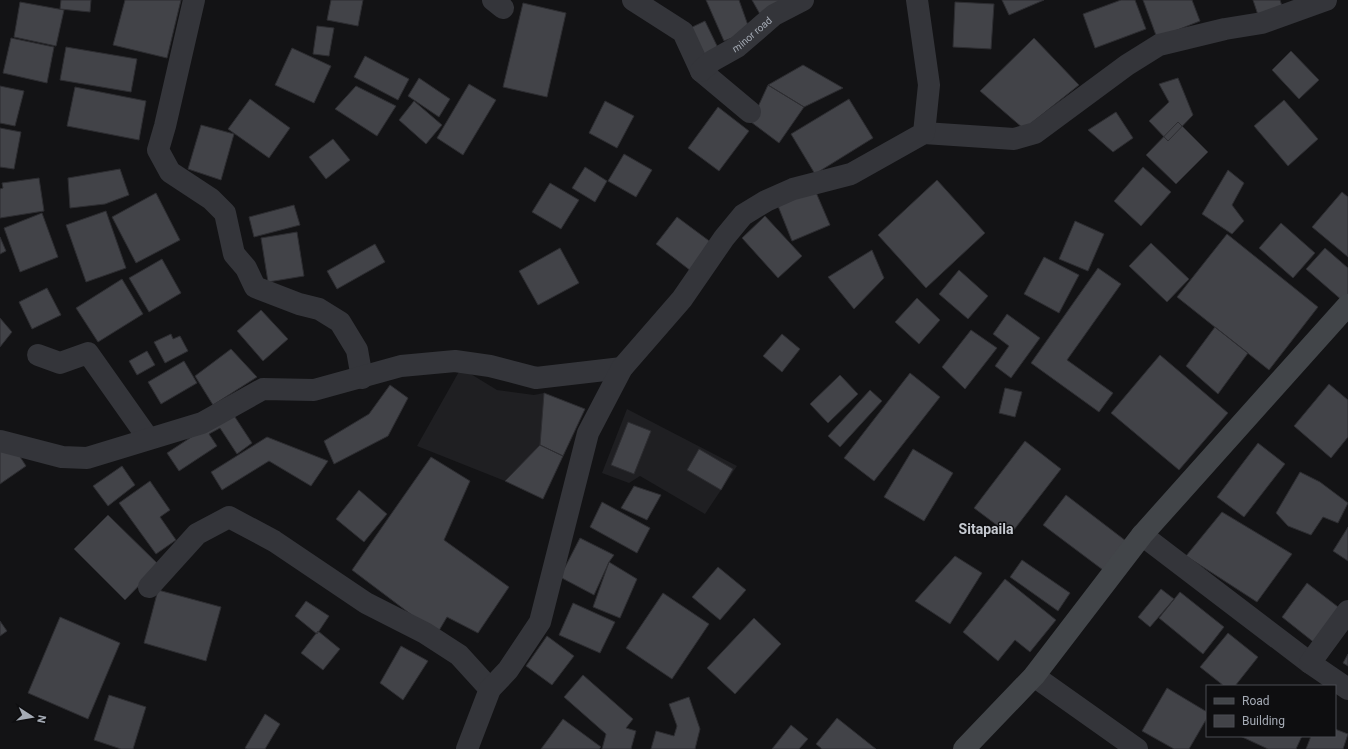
<svg xmlns="http://www.w3.org/2000/svg" width="1348" height="749" font-family="Roboto,sans-serif">
<style>
.built{fill:#1f1f22}
.building{fill:#424348;stroke:#2d2d31}
.lines{fill:none;stroke-linecap:round;stroke-linejoin:round}
.minor{stroke:#34353a;stroke-width:22}
.secondary{stroke:#424549;stroke-width:22}
.labels{text-anchor:middle;stroke-width:3;stroke-linejoin:round;paint-order:stroke}
.street-label{font-size:10px;fill:#a5abb5;stroke:#0e0e10}
.district-label{font-size:14px;font-weight:bold;fill:#c6cad1;stroke:#0e0e10}
</style>
<rect width="100%" height="100%" fill="#131315"/>
<path class="built" d="M461 368 497 390 534 395 544 393 585 409 543 499 505 481 417 446Z
M627 409 737 466 705 514 640 476 629 483 602 473Z"/>
<path class="building" d="M61 0H91L90 12 60 9Z
M125 0H181L167 58 113 45Z
M331 0H363L358 26 327 20Z
M706 0H739L750 31 724 41Z
M752 0H790L761 16Z
M1002 0H1044L1009 15Z
M1121 0H1135L1146 29 1095 48 1083 14Z
M1143 0H1192L1200 21 1157 38Z
M1253 0H1280L1282 6 1258 15Z
M20 2 64 10 56 46 14 37Z
M955 2 994 4 991 49 953 47Z
M523 3 566 13 547 97 503 87Z
M705 21 720 52 700 61 686 30Z
M317 26 334 28 329 56 313 54Z
M11 38 54 47 47 83 3 73Z
M1034 38 1079 85 1024 129 980 91Z
M66 47 137 59 131 92 60 80Z
M292 48 331 66 314 103 275 85Z
M1291 51 1319 80 1299 99 1272 70Z
M365 56 409 79 398 100 354 77Z
M803 65 843 88 804 107 768 85Z
M419 78 450 99 439 117 408 96Z
M1178 78 1193 115 1168 141 1149 121 1169 102 1159 84Z
M469 84 496 100 463 155 437 138Z
M768 85 804 107 779 143 751 122Z
M0 86 24 91 15 126 0 123Z
M356 86 396 106 377 136 335 109Z
M75 87 146 101 139 140 67 126Z
M250 99 290 128 269 158 228 129Z
M849 99 873 138 815 174 791 134Z
M1284 100 1318 139 1288 166 1254 126Z
M414 101 442 125 426 144 399 120Z
M605 101 634 116 617 148 589 133Z
M718 107 749 131 719 171 688 148Z
M1116 112 1133 138 1113 152 1088 130Z
M1178 122 1208 152 1176 184 1146 155Z
M201 125 234 134 221 180 188 169Z
M0 128 21 132 14 169 0 167Z
M333 139 350 160 326 179 309 157Z
M624 154 652 170 636 197 608 181Z
M585 167 607 181 595 202 572 188Z
M1143 167 1171 192 1141 226 1114 201Z
M120 169 129 195 105 204 70 208 68 178Z
M1228 170 1244 183 1232 205 1244 221 1232 234 1202 214Z
M39 178 44 211 0 218V189L3 188 2 183Z
M937 180 985 233 926 288 878 235Z
M550 183 579 200 561 229 532 212Z
M815 190 830 225 792 241 778 206Z
M1342 192 1348 197V257L1312 227Z
M156 193 180 240 136 263 112 217Z
M294 205 300 225 254 237 249 217Z
M106 211 126 268 86 282 66 225Z
M42 213 58 257 20 272 4 228Z
M765 216 802 256 778 278 742 238Z
M677 217 712 243 691 271 656 244Z
M1075 221 1104 234 1088 271 1059 259Z
M1281 223 1315 253 1293 278 1259 248Z
M297 232 304 276 268 282 261 238Z
M1227 234 1318 307 1269 370 1177 297Z
M0 237 6 251 0 254Z
M1151 243 1189 279 1167 302 1129 266Z
M375 244 385 262 337 289 327 271Z
M560 248 579 283 538 305 519 271Z
M1325 248 1348 268V298L1344 302 1306 269Z
M872 250 884 278 854 309 828 277Z
M1044 257 1079 275 1059 313 1024 294Z
M162 259 181 293 149 312 129 278Z
M1098 268 1121 284 1067 360 1113 393 1099 412 1031 363Z
M959 270 988 296 968 319 939 294Z
M122 279 143 314 98 342 76 308Z
M47 288 61 315 32 329 19 302Z
M917 298 940 320 919 344 895 322Z
M261 310 288 339 263 361 237 331Z
M1007 314 1040 338 1011 378 995 366 1009 346 993 334Z
M0 318 12 332 0 347Z
M1215 327 1248 353 1218 394 1186 366Z
M971 330 997 348 965 389 942 367Z
M171 334 173 339 180 336 188 351 165 363 154 342Z
M782 334 800 349 782 372 763 356Z
M231 349 257 377 213 405 195 376Z
M147 351 155 365 137 375 129 361Z
M1160 355 1228 413 1179 470 1111 413Z
M184 361 197 383 161 404 148 382Z
M910 373 940 397 874 481 844 458Z
M840 375 858 394 828 423 810 404Z
M1329 384 1348 400V437L1331 458 1294 426Z
M390 385 408 398 388 436 334 464 324 441 369 414Z
M1005 388 1022 392 1015 417 999 413Z
M870 390 882 401 840 447 828 436Z
M544 393 585 409 563 456 540 445Z
M231 411 252 443 237 454 220 428 209 434 217 446 179 471 167 453Z
M628 422 651 431 634 474 611 465Z
M267 437 328 461 311 486 269 461 222 490 211 472Z
M1025 441 1061 469 1010 535 974 508Z
M1258 443 1285 464 1244 517 1217 497Z
M0 445 15 449 26 466 0 484Z
M540 445 563 456 543 499 505 481Z
M699 449 733 469 721 490 687 470Z
M913 449 953 473 924 521 884 497Z
M431 457 470 481 444 540 509 587 478 633 447 617 437 634 352 570Z
M122 466 135 485 108 506 93 486Z
M1300 472 1320 482 1348 503 1338 523 1323 517 1311 535 1288 526 1276 513Z
M150 481 170 510 160 517 176 540 156 554 119 503Z
M634 486 661 495 647 520 621 508Z
M359 490 387 514 364 542 336 519Z
M1066 495 1126 541 1103 570 1043 525Z
M602 502 650 528 637 553 590 527Z
M1222 512 1292 554 1257 602 1186 556Z
M108 515 159 565 125 600 74 549Z
M1348 527V561L1333 551Z
M580 538 614 555 609 562 594 595 560 577Z
M955 556 982 573 950 624 915 601Z
M1022 560 1070 593 1058 611 1010 577Z
M609 562 637 579 620 618 593 607Z
M718 567 746 590 720 620 692 597Z
M1005 579 1056 620 1030 652 1015 640 998 661 963 632Z
M1307 583 1342 610 1316 644 1282 617Z
M1161 589 1174 599 1150 627 1138 617Z
M158 590 221 607 206 661 144 643Z
M1180 592 1224 627 1203 654 1159 618Z
M663 593 709 624 672 679 626 648Z
M306 601 329 616 317 634 295 616Z
M573 603 615 622 600 653 559 635Z
M60 617 120 643 88 719 28 693Z
M754 618 781 644 735 694 707 668Z
M0 621 7 631 0 636Z
M318 631 340 649 323 670 301 653Z
M1228 633 1258 657 1235 686H1224L1200 667Z
M547 636 574 656 552 685 526 666Z
M401 646 428 661 403 700 380 683Z
M1348 654V666L1343 663Z
M583 675 633 719 626 728 636 731 631 749H602L606 734 564 697Z
M1167 688 1207 712V718L1189 749H1174L1142 731Z
M109 695 146 707 133 749H121L94 740Z
M689 697 700 729 695 749H651L656 731 674 736 677 726 669 704Z
M265 714 280 724 265 749H247L245 748Z
M837 718 876 749H822L816 744Z
M563 719 601 747 599 749H541Z
M791 725 808 739 799 749H772Z
M1335 729 1348 734 1343 749H1306L1311 736H1335Z
M1240 736H1302L1296 749H1268Z"/>
<g class="lines">
<g class="minor">
<path d="M194 0 165 126 158 150 170 172 211 199 225 213 234 254 246 268 255 287 299 304 319 309 340 322 357 350 362 378"/>
<path d="M493 0 503 8"/>
<path d="M633 0 683 32 701 71 750 112 701 71"/>
<path id="s1" d="M701 71 712 61 737 47 774 15 803 0"/>
<path d="M924 133 1014 139 1035 133 1127 65 1159 45 1225 29 1262 23 1326 0"/>
<path d="M38 355 60 363 88 353 148 438"/>
<path d="M0 441 62 457 87 458 202 423 263 389 314 390 401 366 455 361 490 366 536 378 622 368"/>
<path d="M1142 535 1310 663"/>
<path d="M149 587 197 534 229 517 274 541 366 603 425 633 459 655 490 689"/>
<path d="M1348 611 1310 663 1348 689"/>
<path d="M1034 676 1137 749"/>
<path d="M467 749 490 689 508 670 540 622 588 433 622 368 682 299 724 238 743 215 766 201 793 189 851 174 924 133 929 85 917 0"/>
</g>
<path class="secondary" d="M964 749 1034 676 1142 535 1348 305"/>
</g>
<g class="labels">
<g class="street-label">
<text dy="4" stroke="none"><textPath href="#s1" startOffset="63">minor road</textPath></text>
</g>
<g class="district-label">
<text x="986" y="534">Sitapaila</text>
</g>
</g>
<rect x="1206" y="685" width="130" height="52" fill="#0e0e10" stroke="#4a4d52"/>
<rect x="1214" y="698" width="20" height="6" fill="#424549" stroke="#4a4d52"/>
<text x="1242" y="705" font-size="12" fill="#a5abb5">Road</text>
<rect x="1214" y="715" width="20" height="12" fill="#424348" stroke="#4a4d52"/>
<text x="1242" y="725" font-size="12" fill="#a5abb5">Building</text>
<g transform="translate(32 717) rotate(102)" stroke="#0e0e10" stroke-width="3" paint-order="stroke">
<path d="M0-3L7 15L0 10L-7 15Z" fill="#a5abb5"/>
<text y="-6" font-size="11" font-weight="bold" text-anchor="middle" fill="#a5abb5">N</text>
</g>
</svg>
